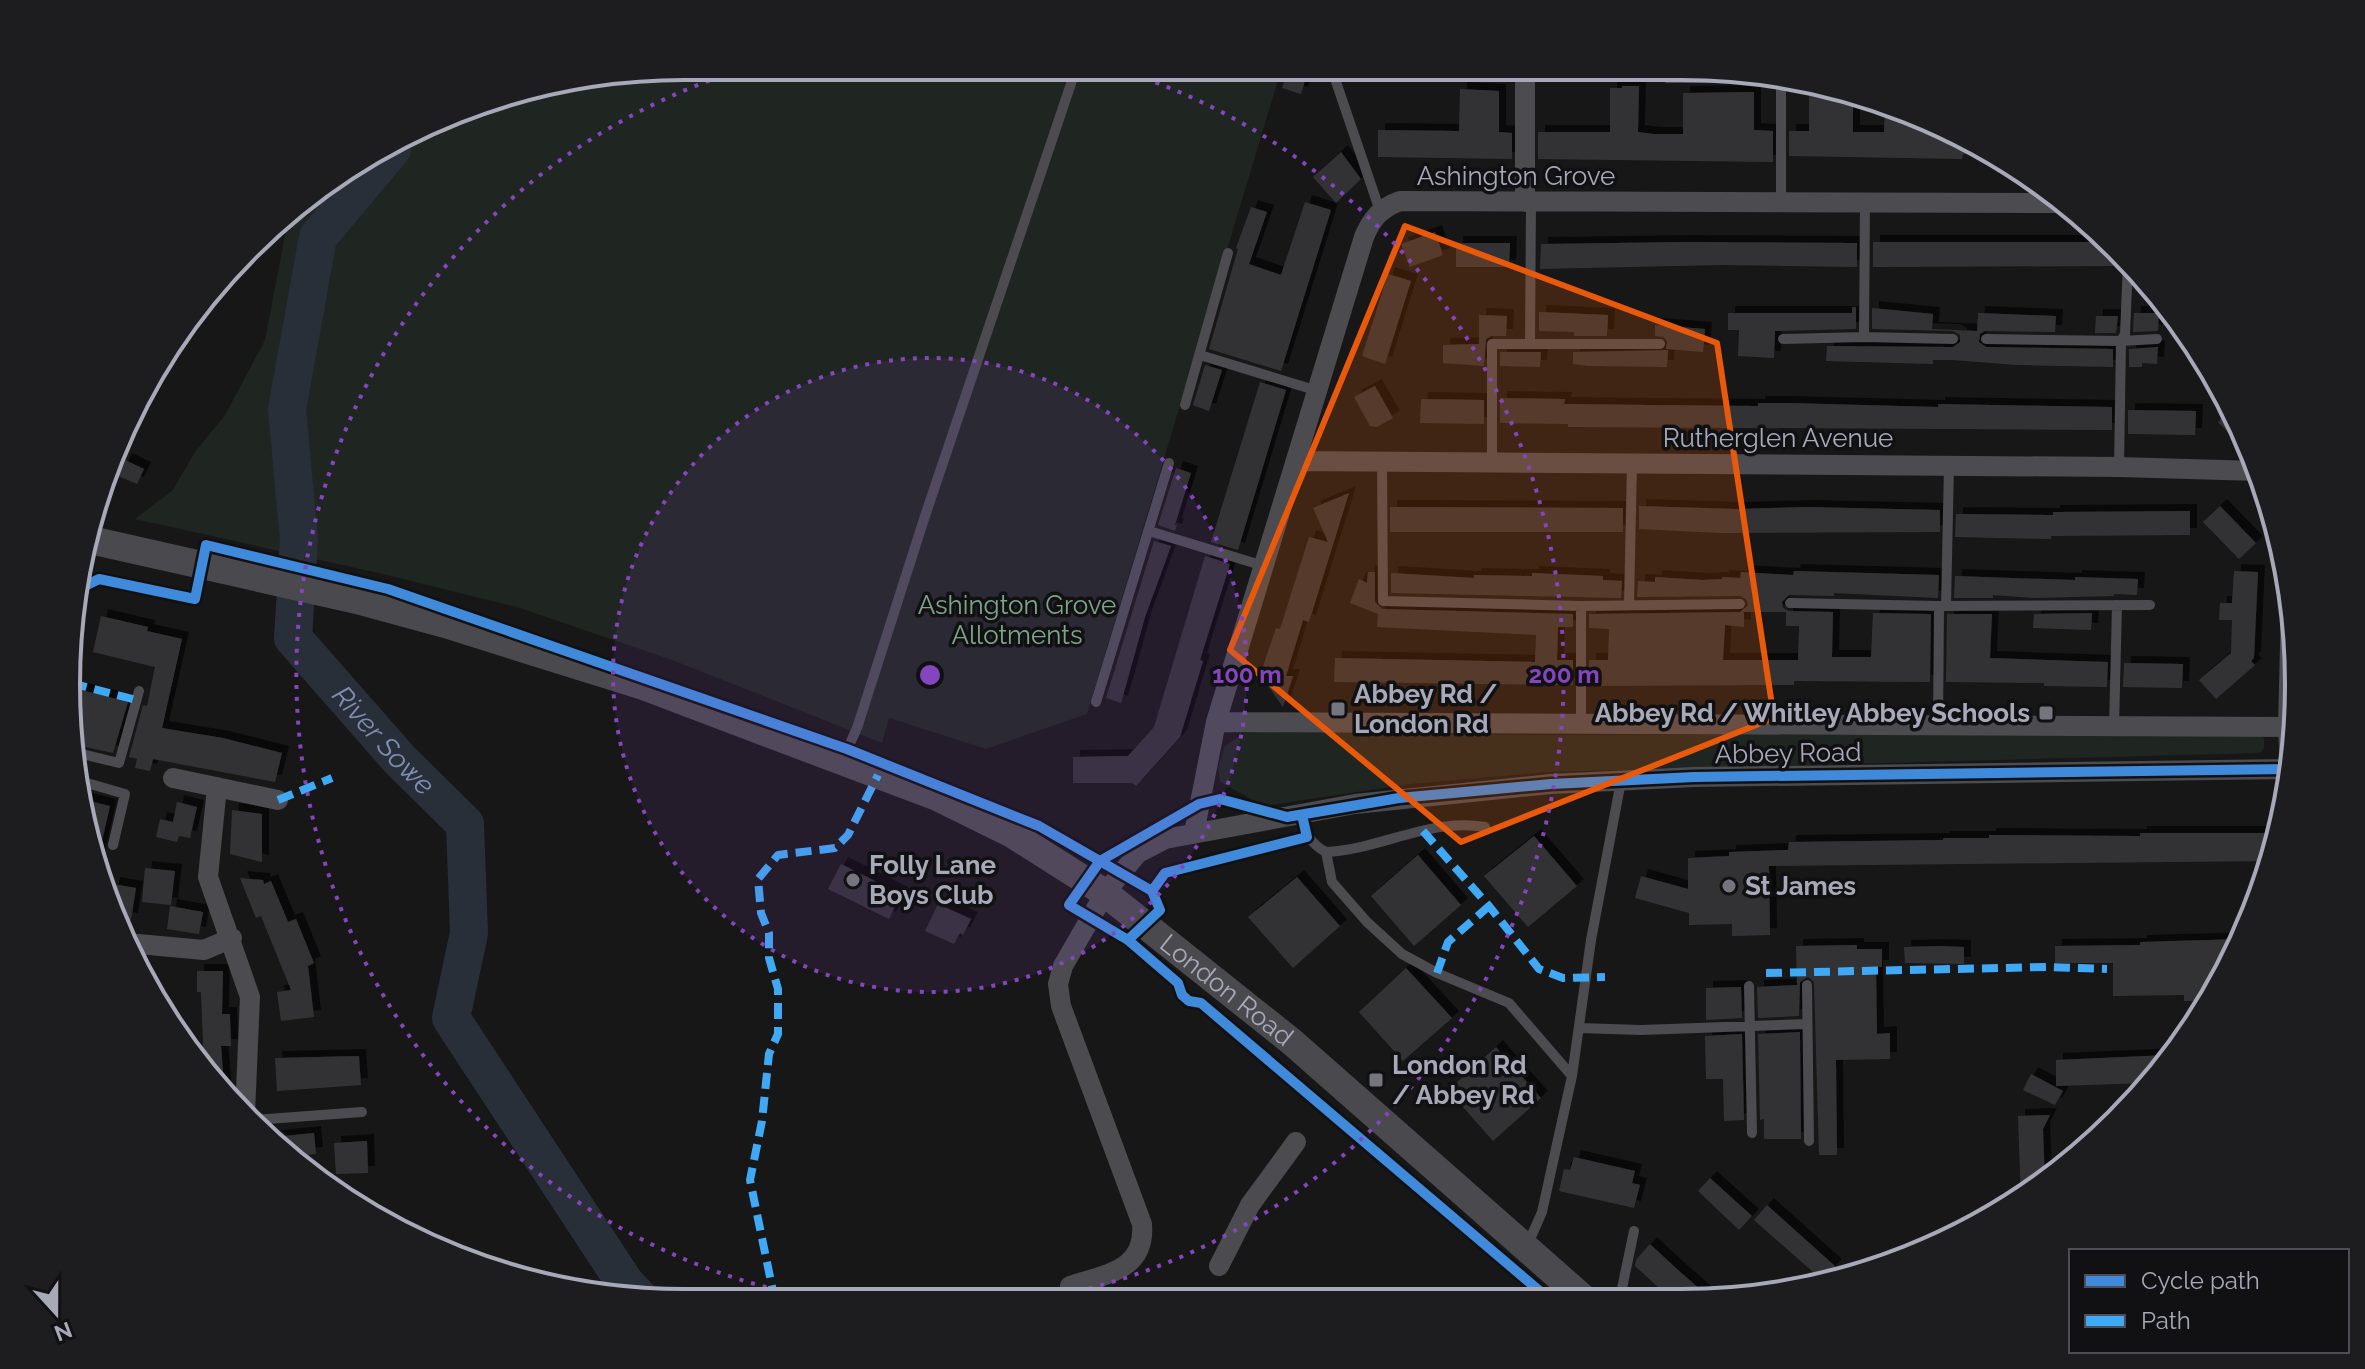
<svg xmlns="http://www.w3.org/2000/svg" width="2365" height="1369" font-family="Raleway,sans-serif">
<style>
.green{fill:#1f2621}
.lines{fill:none;stroke-linecap:round;stroke-linejoin:round}
.river{stroke:#292f39;stroke-width:38}
.building{fill:#333335;fill-rule:evenodd;filter:url(#shadow)}
.lane{stroke:#4b4b50;stroke-width:10}
.street{stroke:#4b4b50;stroke-width:20}
.secondary{stroke:#4a4a4e;stroke-width:28}
.quiet{stroke:#3fa9f5;stroke-width:8;stroke-dasharray:16 8;stroke-linecap:butt}
.cycleway-casing{stroke:#111113;stroke-width:15}
.cycleway{stroke:#408adc;stroke-width:10}
.marked{fill:#e8590c;fill-opacity:0.2;stroke:#e8590c;stroke-width:6;stroke-linejoin:round}
.ring{fill:none;stroke:#8445be;stroke-width:4;stroke-dasharray:4 8}
.poi-dot{fill:#757580;stroke:#111113;stroke-width:3}
.labels{text-anchor:middle;stroke-width:7;stroke-linejoin:round;paint-order:stroke}
.street-label{font-size:26px;fill:#a7a8b8;stroke:#111113}
.park-label{font-size:26px;fill:#7ea489;stroke:#111113}
.poi-label{font-size:26px;font-weight:bold;fill:#a7a8b8;stroke:#111113;text-anchor:start}
.water-label{font-size:28px;font-style:italic;fill:#7e8db4;stroke:#111113}
.rim{fill:none;stroke:#a7a8b8;stroke-width:4}
.centre{fill:#8445be;stroke:#111113;stroke-width:4}
.ring-label{font-size:24px;text-anchor:middle;font-weight:bold;fill:#8445be;stroke:#111113;stroke-width:7;stroke-linejoin:round;paint-order:stroke}
</style>
<defs>
<filter id="shadow"><feDropShadow dx="7" dy="-7" stdDeviation="0" flood-color="#0009"/></filter>
</defs>
<rect width="100%" height="100%" fill="#171717"/>
<path class="green" d="M685 66 1282 67 1087 714 986 749 889 718 882 743 672 660 517 607 374 572 135 519 173 490 195 452 225 415 265 340 289 214 308 194 486 99Z
M1260 732 1561 735H2260L2264 738V748L2260 753 1548 772 1410 784 1264 806 1220 782 1218 767 1225 746 1244 733Z"/>
<g class="lines">
<path class="river" id="s1" d="M392 149 318 237 287 409 299 540 293 638 400 760 465 824 469 933 451 1018 625 1283 642 1301"/>
</g>
<path class="building" d="M1289 67H1309L1301 94 1282 88Z
M1622 86H1639L1638 132 1654 134H1683V93L1754 92V130L1773 131V162L1538 159V132H1610V88H1622Z
M1809 88 1853 92V132H1884L1885 105 1998 155 1963 154 1962 159 1789 156V131H1809Z
M1460 89 1499 91V132L1512 133V159L1378 157V130L1459 131Z
M1341 152 1361 179 1336 203 1313 177Z
M1305 202 1331 210 1281 371 1209 349 1238 249 1236 248 1251 207 1267 212 1249 264 1281 275Z
M1435 232 1443 255 1410 267 1401 244Z
M1687 242 1857 243V267L1721 265 1540 269 1541 244Z
M1873 242H2110L2123 256 2120 266 1873 267Z
M1456 243H1510L1509 267H1456Z
M1388 274 1411 281 1385 364 1362 356Z
M1852 307H1856V329L1775 331 1774 358 1738 356 1739 330H1728V313H1852Z
M1872 308 1933 314 1932 329 1977 331 1978 313 2056 316 2055 332 1985 331 1980 334 1979 342 1986 347 2113 349V367L2017 365 1953 360H1933V364L1826 361 1827 346 1953 347 1960 342V335L1953 331 1872 329Z
M1539 312 1608 315 1607 336H1574V332L1539 331Z
M2134 313H2159L2158 331 2133 332Z
M1479 315 1507 316 1506 336H1491L1486 339 1484 366 1443 363V345L1479 344Z
M2096 316H2118L2116 333H2095Z
M1655 325 1705 329 1703 352 1666 349 1667 341 1663 337 1655 336Z
M2158 347 2157 364 2142 363V367H2129V349Z
M1668 350 1667 367 1588 366 1573 364V352Z
M1500 352H1541L1540 367 1500 366Z
M1205 365 1222 370 1209 411 1193 405Z
M1260 382 1286 390 1238 550 1211 542Z
M1375 386 1393 418 1377 427 1370 426 1354 397Z
M1500 398 1565 399 1564 404 1650 405 1758 406V403H1788L1938 407V404L2112 407V430L1568 427V424L1500 423Z
M1421 399 1484 400V424L1420 423Z
M2233 407 2235 411 2253 458 2218 422Z
M2128 410 2196 411 2195 435 2128 434Z
M125 460 144 469 137 484 118 476Z
M1176 468 1191 473 1175 525H1177L1175 531 1158 525Z
M1349 493 1309 622 1303 620 1286 676H1293L1283 707 1260 675 1276 628 1280 629 1309 537 1328 542 1313 508Z
M1639 506 1737 509 1807 507 1940 510V532L1720 533 1639 529Z
M2220 506 2256 543 2239 559 2203 522Z
M1390 507 1623 508V532H1390Z
M2190 511V535L2051 536V539L1955 537 1956 514 2053 515V512Z
M1154 541 1171 546 1145 617 1121 703 1106 698Z
M1205 556 1230 564 1200 660 1203 661 1180 737 1136 786 1132 783H1073V757L1128 756 1154 727Z
M1794 571 1939 575 1938 598 1834 593V596L1789 595 1782 602 1783 608 1789 611 1833 612 1832 657H1871L1873 613 1931 614 1930 682 1794 681V685L1589 686V660H1608L1609 629 1589 628V614L1740 612 1748 605 1746 599 1740 596 1637 597 1638 581 1655 582V577L1703 580 1722 579V577L1740 578 1741 572 1793 575ZM1744 612H1786V626H1799L1798 660H1723L1725 625 1744 627Z
M2234 571 2258 572 2254 658 2251 661 2255 665 2216 699 2199 680 2231 653 2232 620H2219L2220 603H2232Z
M1368 572H1375V602L1382 609 1573 614V627H1558L1557 660H1573V685L1334 682 1335 658 1535 662 1536 635 1377 627 1378 614 1350 603 1359 579 1367 583Z
M1391 573 1474 578V575L1532 576V573L1603 576V580L1622 581 1621 598 1391 593Z
M1955 576 2075 580V577L2138 579 2137 595 2114 594V596L2034 598 1993 595V598H1954Z
M2092 613 2091 630 2033 628 2034 614Z
M1947 614H1992L1990 658 2108 662 2107 687 2044 686V683L1946 682Z
M101 616 148 627 147 631 182 639 162 728 223 738 282 753 275 782 153 759 150 771 135 768 137 759 129 757 143 705 147 706 155 667 93 652Z
M2124 663 2183 664 2182 688 2123 687Z
M81 690 128 702 113 753 72 744 70 738Z
M85 800 110 806 98 858Z
M177 802 197 807 190 838 179 836 177 842 156 837 160 819 173 822Z
M232 810 262 814V862L230 854Z
M2140 833H2278L2271 861 1769 866 1770 935 1732 936V924L1689 925V913L1635 898 1641 876 1688 889V858L1729 856V852L1788 850 1789 842 1943 840V838H1989V835L2140 836Z
M1534 836 1577 886 1528 927 1484 876Z
M1418 855 1461 905 1414 946 1371 896Z
M841 864 901 894 889 919 828 889Z
M145 868 175 871 171 905 142 902Z
M1297 877 1340 926 1293 968 1248 917Z
M240 878 263 880 264 884 271 881 288 922 296 919 314 963 308 966 314 1017 281 1021 277 992 291 990 261 916 256 918Z
M113 884 136 888 131 920 112 917 109 906Z
M938 904 971 919 963 935 960 933 954 944 925 931Z
M170 906 203 912 199 934 167 929Z
M2241 939 2216 994 2208 1005H2196V1001H2184V995L2113 996V963H2055V946L2140 945V942Z
M1857 945V949H1882V967H1876L1877 1034 1890 1033V1059L1836 1060 1837 1155H1819L1814 982 1808 977 1800 982 1799 1016 1758 1018 1757 987 1797 985 1796 946Z
M1941 946 1964 947V964L1905 963 1904 947Z
M1406 968 1452 1018 1403 1061 1359 1012Z
M197 971H223L222 1014H230L231 1046H221L225 1097 204 1067 201 992H197Z
M1741 987 1742 1018 1706 1020V988Z
M1800 1032 1801 1139H1764V1119L1760 1120 1758 1034Z
M1742 1034 1744 1120 1724 1121 1723 1079H1706L1705 1036Z
M1496 1047 1541 1098 1493 1141 1448 1090Z
M2169 1055 2148 1083 2056 1086V1060Z
M359 1056 361 1085 277 1091 275 1058Z
M2031 1074 2063 1091 2055 1105 2023 1090Z
M2050 1115 2043 1129 2045 1182 2021 1200 2018 1116Z
M314 1133 316 1154 297 1156 274 1137Z
M367 1141 368 1173 336 1174 334 1143Z
M1574 1157 1635 1171 1632 1183 1640 1185 1634 1208 1559 1191 1564 1169 1570 1170Z
M1710 1178 1752 1216 1739 1230 1698 1191Z
M1767 1205 1835 1266 1822 1280 1754 1220Z
M1650 1244 1678 1270 1710 1298H1670L1635 1266 1636 1260Z"/>
<g class="lines">
<path class="lane" d="M1331 67 1380 211
M1505 67H1521
M1525 73 1618 74
M1667 78H1769V75
M1781 203V79H1793
M2128 262 2125 334 2121 341 2157 339
M1864 337 1953 339
M1783 339 1864 337 1865 203
M1986 339 2121 341 2119 467
M1530 344 1531 202
M1200 355 1318 391
M1185 405 1228 253
M1382 461 1383 601 1581 606
M1492 462V344H1660
M1149 531 1264 566
M1790 603 1939 606
M1629 605 1632 463
M1946 606 1949 465
M1096 702 1169 463
M1581 724V606L1740 604
M1938 727 1939 606 2150 605
M2114 728 2117 605
M74 752 119 763 139 691
M843 759 857 728 926 513 1077 66
M80 781 125 794 113 845
M1302 815C1306 833 1309 843 1326 852L1332 882 1367 922 1402 954 1437 973 1509 1003 1572 1076 1542 1212 1527 1246
M1326 852C1379 850 1431 817 1485 827
M1807 985 1809 1141
M1749 986 1752 1133
M1579 1028 1641 1030 1807 1024
M1572 1076 1591 940 1621 781
M253 1120 362 1112
M1620 1298 1634 1231"/>
<path class="street" d="M1525 67V202
M1298 461 2119 467 2258 471
M1216 722 2288 727
M2290 769 2288 727 2291 604
M173 778 278 800
M217 787 208 877 250 997 245 1114
M1194 833 1216 722 1364 237C1372 218 1381 208 1400 201L2065 203
M127 943 204 950 232 938
M1219 1266 1250 1205 1296 1142
M1070 1286C1105 1274 1146 1271 1142 1224L1061 1006 1058 984 1063 966 1105 893 1138 853 1165 839 1355 804 1551 784 1694 777 2293 769"/>
<path class="secondary" id="s2" d="M86 539 357 600 445 624 643 686 937 797 1012 834 1105 893 1292 1042 1583 1298"/>
<path class="quiet" d="M71 683 136 700
M278 800 332 778
M1423 831 1489 906 1539 969 1563 978 1605 977
M1437 973 1448 942 1489 906
M1766 973 2047 967 2107 969
M775 1301 750 1180 762 1121 769 1054 778 1034V989L769 958V933L761 913 758 879 778 855 835 848 848 835 878 775"/>
<defs>
<path id="cycleway" d="M81 588 99 579 195 599 206 545 388 589 847 749 1039 826 1152 891 1160 910 1128 940
M1152 891 1165 873 1307 837 1302 815
M1549 1299 1201 1003 1189 1001 1182 995 1178 983 1128 940 1069 905 1100 861 1199 804 1220 799 1287 817 1399 798 1551 784 1694 777 2293 769"/>
</defs>
<use href="#cycleway" class="cycleway-casing"/>
<use href="#cycleway" class="cycleway"/>
</g>
<path class="marked" d="M1405 226 1717 343 1774 718 1461 842 1230 650Z"/>
<circle cx="930" cy="675" r="317" fill="#8445be" fill-opacity=".12"/>
<g class="ring">
<circle cx="930" cy="675" r="317"/>
<path d="M825 1300A634 634 0 0 1 750 67M1110 67A634 634 0 0 1 1035 1300"/>
</g>
<g class="poi-dot">
<rect x="1330" y="701" width="16" height="16" rx="4"/>
<rect x="2038" y="705" width="16" height="16" rx="4"/>
<circle cx="853" cy="880" r="8"/>
<circle cx="1729" cy="886" r="8"/>
<rect x="1368" y="1072" width="16" height="16" rx="4"/>
</g>
<g class="labels">
<g class="street-label">
<text x="1516" y="185">Ashington Grove</text>
<text x="1778" y="447">Rutherglen Avenue</text>
<text transform="translate(1788 753) rotate(-1)" y="9">Abbey Road</text>
<text dy="9" stroke="none"><textPath href="#s2" startOffset="1240">London Road</textPath></text>
</g>
<g class="park-label">
<text x="1017" y="614">Ashington Grove<tspan x="1017" dy="30">Allotments</tspan></text>
</g>
<g class="poi-label">
<text x="1354" y="703">Abbey Rd /<tspan x="1354" dy="30">London Rd</tspan></text>
<text x="2030" y="722" text-anchor="end">Abbey Rd / Whitley Abbey Schools</text>
<text x="869" y="874">Folly Lane<tspan x="869" dy="30">Boys Club</tspan></text>
<text x="1745" y="895">St James</text>
<text x="1392" y="1074">London Rd<tspan x="1392" dy="30">/ Abbey Rd</tspan></text>
</g>
<g class="water-label">
<text dy="10" stroke="none"><textPath href="#s1" startOffset="656">River Sowe</textPath></text>
</g>
</g>
<path d="M0 0H2365V1369H0ZM684 80H1681A604 604 0 0 1 2285 684V685A604 604 0 0 1 1681 1289H684A604 604 0 0 1 80 685V684A604 604 0 0 1 684 80Z" fill="#1d1d20" fill-rule="evenodd"/>
<path class="rim" d="M684 80H1681A604 604 0 0 1 2285 684V685A604 604 0 0 1 1681 1289H684A604 604 0 0 1 80 685V684A604 604 0 0 1 684 80Z"/>
<circle cx="930" cy="675" r="12" class="centre"/>
<g class="ring-label">
<text x="1247" y="683">100 m</text>
<text x="1564" y="683">200 m</text>
</g>
<rect x="2069" y="1249" width="280" height="104" fill="#111113" stroke="#4d4d55" stroke-width="2"/>
<rect x="2085" y="1275" width="40" height="12" fill="#408adc" stroke="#4d4d55" stroke-width="2"/>
<text x="2141" y="1289" font-size="24" fill="#a7a8b8">Cycle path</text>
<rect x="2085" y="1315" width="40" height="12" fill="#3fa9f5" stroke="#4d4d55" stroke-width="2"/>
<text x="2141" y="1329" font-size="24" fill="#a7a8b8">Path</text>
<g transform="translate(56 1313) rotate(159)" stroke="#111113" stroke-width="6" paint-order="stroke">
<path d="M0-6L14 30L0 20L-14 30Z" fill="#a7a8b8"/>
<text y="-12" font-size="22" font-weight="bold" text-anchor="middle" fill="#a7a8b8">N</text>
</g>
</svg>
